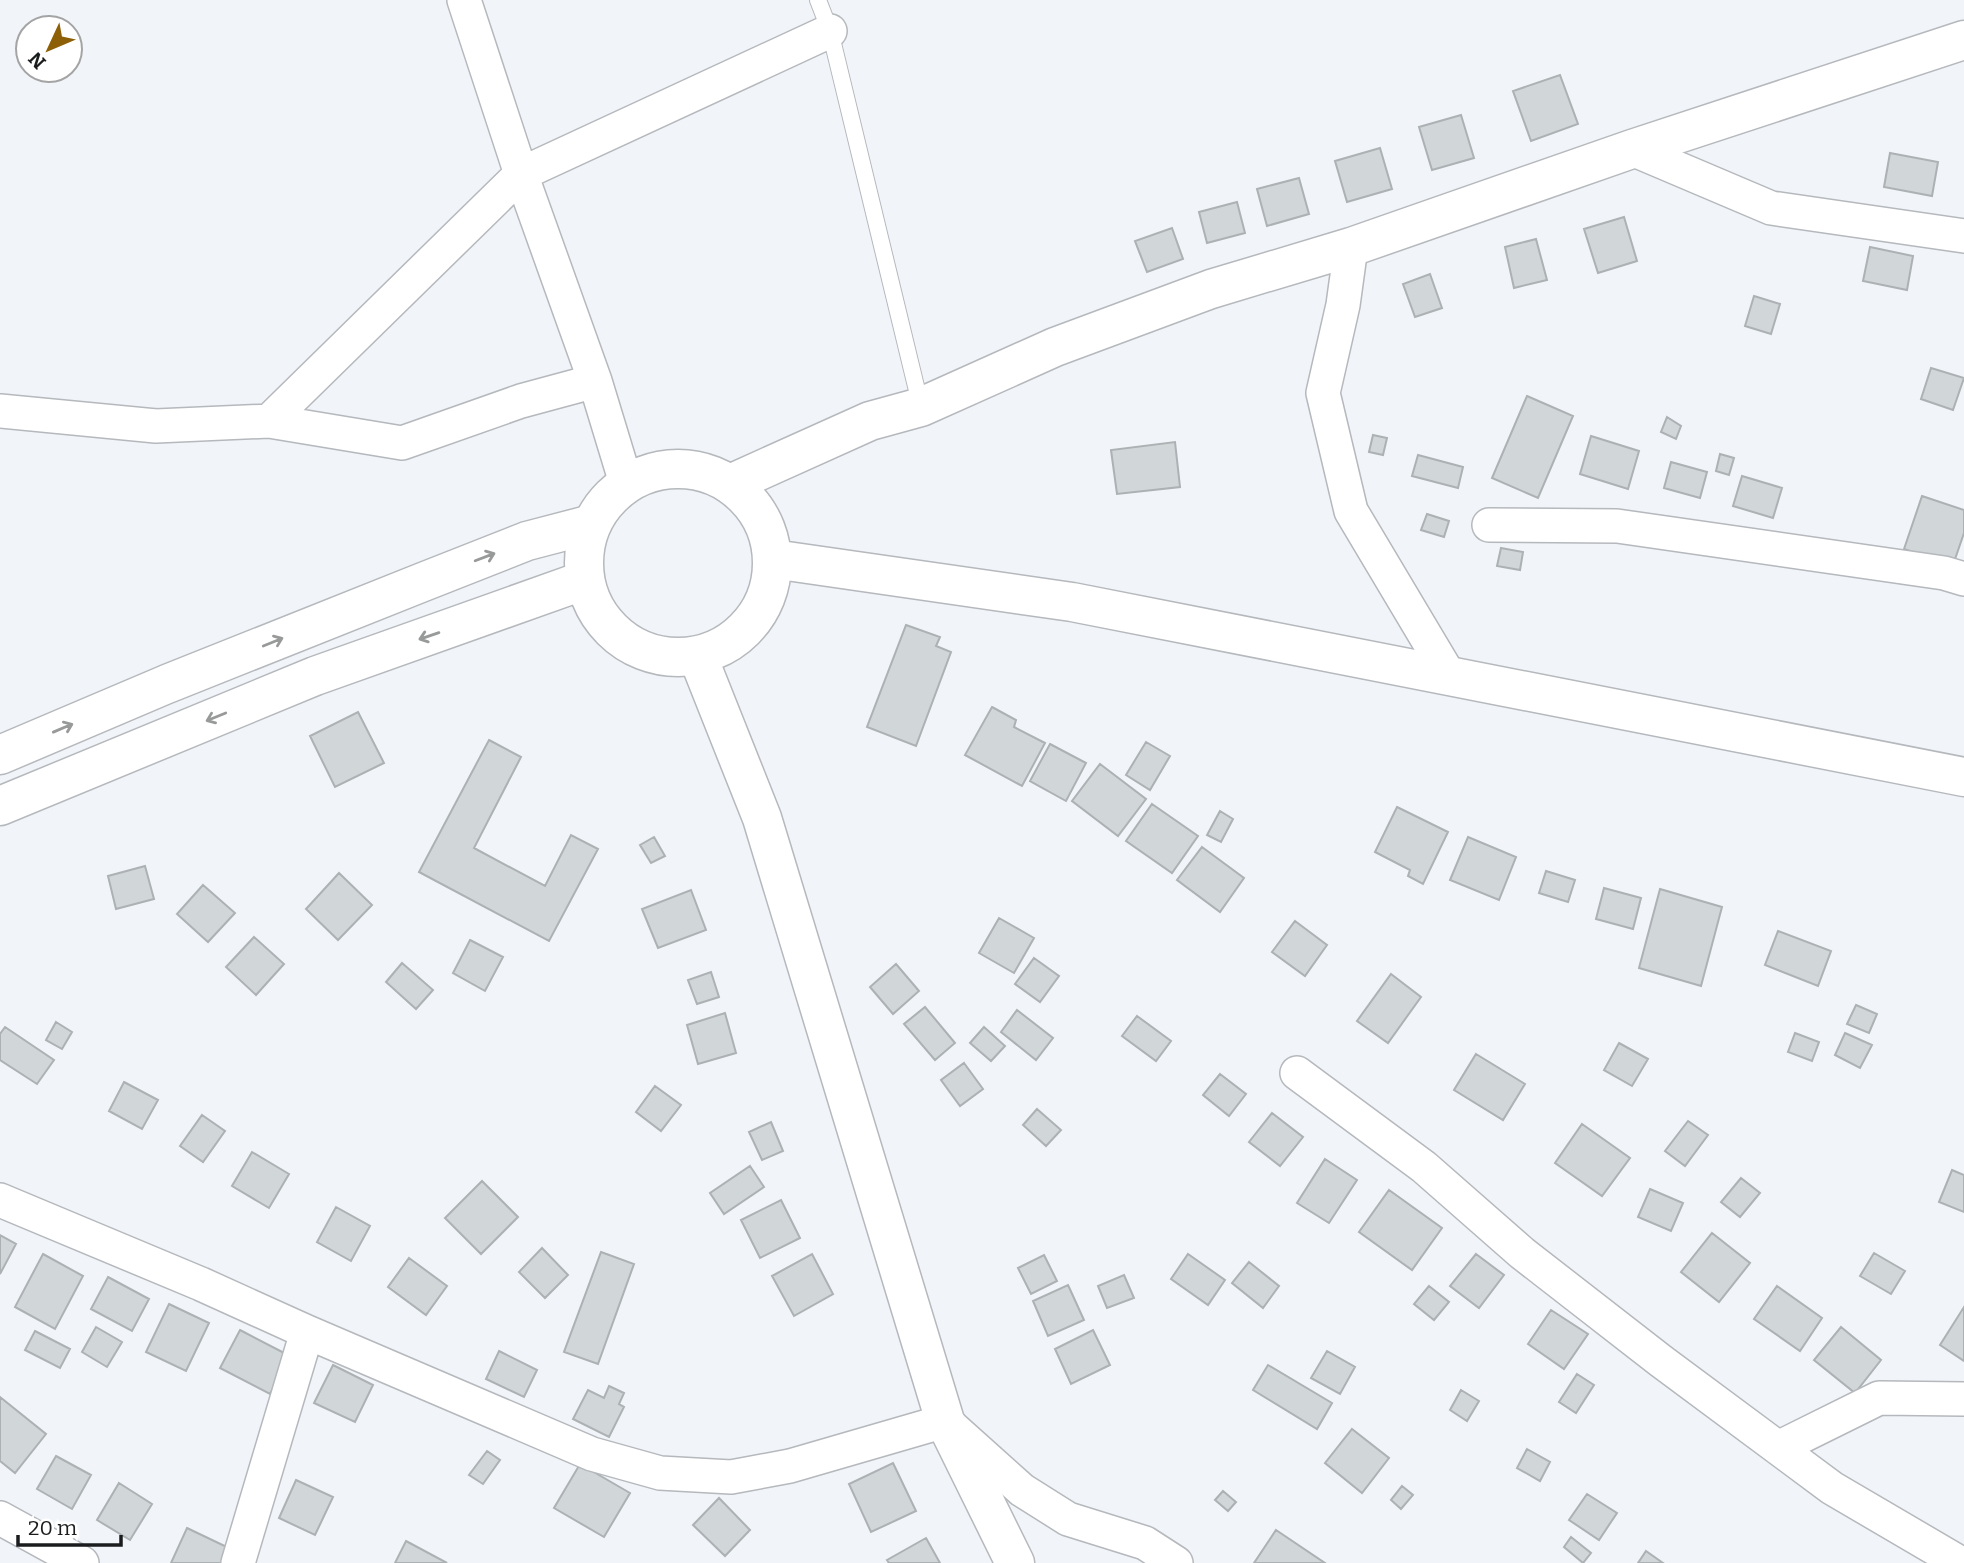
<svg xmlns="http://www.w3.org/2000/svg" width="1964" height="1563" font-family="Bitter,serif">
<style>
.building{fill:#d1d6d8;stroke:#acb1b3;stroke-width:2}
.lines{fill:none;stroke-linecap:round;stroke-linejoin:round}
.service-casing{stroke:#b5b8bc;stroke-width:18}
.minor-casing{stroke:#b5b8bc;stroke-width:36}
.tertiary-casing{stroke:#b5b8bc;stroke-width:41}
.secondary-casing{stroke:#b5b8bc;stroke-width:41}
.service{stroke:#fff;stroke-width:16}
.minor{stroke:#fff;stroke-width:33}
.tertiary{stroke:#fff;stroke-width:38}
.secondary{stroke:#fff;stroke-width:38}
.oneway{stroke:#989999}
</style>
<rect width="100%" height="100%" fill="#f1f4f8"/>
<path class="building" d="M1560 75 1578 124 1531 141 1513 91Z
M1461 115 1474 158 1432 170 1419 127Z
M1380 148 1392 189 1347 202 1335 161Z
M1890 153 1938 162 1932 196 1884 187Z
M1299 178 1309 214 1267 226 1257 189Z
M1237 202 1245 233 1207 243 1199 212Z
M1624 217 1637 261 1598 273 1584 229Z
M1172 228 1183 259 1147 272 1135 241Z
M1536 239 1547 280 1514 288 1505 247Z
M1870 247 1913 256 1907 290 1863 281Z
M1430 274 1442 308 1415 317 1403 284Z
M1754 296 1780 304 1771 334 1745 326Z
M1931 368 1964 378 1953 410 1921 399Z
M1527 396 1573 416 1538 498 1492 478Z
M1667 417 1681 426 1676 439 1661 432Z
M1373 435 1387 438 1383 455 1369 452Z
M1591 436 1639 451 1628 489 1580 474Z
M1175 442 1180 487 1117 494 1111 450Z
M1720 454 1734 458 1729 475 1716 471Z
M1418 455 1463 467 1458 488 1412 476Z
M1671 462 1707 472 1700 498 1664 488Z
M1742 476 1782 488 1773 518 1733 506Z
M1922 496 1964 510V533L1953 565 1904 549Z
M1427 514 1449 521 1444 537 1421 530Z
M1501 548 1523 552 1520 570 1497 566Z
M906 625 940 637 936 646 951 652 916 746 867 727Z
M992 707 1016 720 1014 727 1045 743 1022 786 965 755Z
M358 712 384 763 335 787 310 736Z
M489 740 521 757 474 848 545 886 571 835 598 849 549 941 419 872Z
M1146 742 1170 756 1150 790 1126 775Z
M1050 744 1086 763 1066 801 1030 781Z
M1100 764 1146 799 1118 836 1072 801Z
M1152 804 1198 836 1172 873 1126 841Z
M1397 807 1448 832 1423 884 1408 876 1410 870 1375 852Z
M1220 811 1233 819 1221 842 1207 835Z
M654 837 665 856 651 863 640 845Z
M1468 837 1516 857 1499 900 1450 880Z
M1202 847 1244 878 1220 912 1177 880Z
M145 866 154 899 116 909 108 876Z
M1546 871 1575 880 1568 902 1539 893Z
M339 873 372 905 338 940 306 909Z
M203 885 235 913 208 942 177 914Z
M1604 888 1641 898 1633 929 1596 919Z
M1660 889 1722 907 1701 986 1639 968Z
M691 890 706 930 658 948 642 909Z
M999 918 1034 938 1014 973 979 953Z
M1295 921 1327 945 1305 976 1272 952Z
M1778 931 1831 951 1818 986 1765 965Z
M254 937 284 964 256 995 226 967Z
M470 940 503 957 485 991 453 973Z
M1034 958 1059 976 1040 1002 1015 984Z
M402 963 433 990 416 1009 386 982Z
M896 964 919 991 893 1014 870 987Z
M711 972 719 997 697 1004 688 980Z
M1391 974 1421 997 1388 1043 1357 1021Z
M1856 1005 1877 1014 1869 1033 1847 1024Z
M925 1007 955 1043 935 1060 904 1024Z
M1017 1010 1053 1038 1036 1060 1001 1032Z
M725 1013 736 1053 698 1064 687 1025Z
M1137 1016 1171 1041 1156 1061 1122 1036Z
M56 1022 72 1032 62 1049 46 1040Z
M5 1027 54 1060 37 1084 0 1060V1034Z
M984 1027 1005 1046 991 1061 970 1043Z
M1795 1033 1819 1042 1812 1061 1788 1052Z
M1845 1033 1872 1045 1860 1068 1835 1055Z
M1619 1043 1648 1059 1632 1086 1604 1070Z
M1476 1054 1525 1084 1503 1120 1454 1090Z
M964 1063 983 1089 960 1106 941 1080Z
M1220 1074 1246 1094 1229 1116 1203 1095Z
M124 1082 158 1100 142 1129 109 1111Z
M655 1086 681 1105 661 1131 636 1112Z
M1037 1109 1061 1130 1046 1146 1023 1125Z
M1272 1113 1303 1137 1280 1166 1249 1142Z
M202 1115 225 1131 203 1162 180 1146Z
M1688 1121 1708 1135 1685 1166 1665 1151Z
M771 1122 783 1151 762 1160 749 1132Z
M1582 1124 1630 1158 1602 1196 1555 1163Z
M252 1152 289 1174 269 1208 232 1186Z
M1325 1159 1357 1180 1329 1223 1297 1203Z
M750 1166 764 1187 724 1214 710 1193Z
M1952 1170 1964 1175V1212L1939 1202Z
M1741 1178 1760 1193 1740 1217 1721 1202Z
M482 1181 518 1217 481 1254 445 1218Z
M1650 1189 1683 1203 1671 1231 1638 1217Z
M1389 1190 1442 1228 1412 1270 1359 1232Z
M781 1200 800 1238 760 1258 741 1220Z
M336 1207 370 1226 351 1261 317 1242Z
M1712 1233 1750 1263 1719 1302 1681 1272Z
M0 1235 16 1244 0 1274Z
M542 1248 568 1275 545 1298 519 1272Z
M601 1252 634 1264 598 1364 564 1352Z
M1874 1253 1905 1271 1891 1294 1860 1276Z
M43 1254 83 1276 55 1329 15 1307Z
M812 1254 833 1294 794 1316 772 1276Z
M1188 1254 1225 1280 1208 1305 1171 1279Z
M1476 1254 1504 1275 1479 1308 1450 1286Z
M1044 1255 1057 1281 1031 1294 1018 1268Z
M409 1258 447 1286 426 1315 388 1287Z
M1249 1262 1279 1286 1263 1308 1232 1283Z
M1124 1275 1134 1298 1107 1308 1098 1286Z
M108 1277 149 1299 132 1331 91 1309Z
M1068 1285 1084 1320 1048 1336 1033 1301Z
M1429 1286 1449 1302 1434 1320 1414 1304Z
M1777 1286 1822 1318 1800 1351 1754 1319Z
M169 1304 209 1323 186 1371 146 1352Z
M1964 1307V1361L1940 1345Z
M1551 1310 1588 1334 1564 1369 1528 1344Z
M96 1327 122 1342 107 1367 82 1352Z
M1841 1327 1881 1360 1855 1393 1814 1360Z
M240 1330 290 1356 270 1394 220 1368Z
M1093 1330 1110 1365 1071 1384 1055 1349Z
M35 1331 70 1349 60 1368 25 1350Z
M499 1351 537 1370 524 1397 486 1379Z
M1327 1351 1355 1367 1340 1394 1311 1378Z
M333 1365 373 1385 355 1422 314 1403Z
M1268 1365 1332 1403 1317 1429 1253 1390Z
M1577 1374 1594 1385 1576 1413 1559 1402Z
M609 1386 624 1393 619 1404 624 1407 609 1437 573 1419 588 1390 604 1398Z
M1461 1390 1479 1401 1467 1421 1450 1410Z
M0 1397 46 1434 15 1473 0 1461Z
M1352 1429 1389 1458 1362 1493 1325 1463Z
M1527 1449 1550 1462 1540 1481 1517 1468Z
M487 1451 500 1460 483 1484 469 1475Z
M56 1456 91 1475 72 1509 37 1489Z
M893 1463 916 1511 871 1532 849 1484Z
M580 1464 630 1493 604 1537 554 1508Z
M296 1480 333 1497 315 1535 279 1518Z
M119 1483 152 1504 130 1540 97 1520Z
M1402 1486 1413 1495 1401 1509 1391 1500Z
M1223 1491 1236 1502 1228 1511 1215 1500Z
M1587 1494 1617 1513 1599 1540 1569 1520Z
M719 1498 750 1530 725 1556 693 1525Z
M187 1528 231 1549 224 1563H171Z
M1276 1530 1325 1563H1254Z
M1571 1537 1591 1553 1583 1563 1564 1547Z
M926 1538 940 1563H889L887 1560Z
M406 1541 447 1563H395Z
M1646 1551 1663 1563H1638Z"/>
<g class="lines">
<defs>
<path id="service" d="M818 0 830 31 921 407"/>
<path id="minor" d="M464 0 521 174 595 381 626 483
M1632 149 1771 208 1964 236
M1351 247 1343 305 1323 393 1351 511 1450 677
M0 411 156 426 269 421 402 443 521 401 595 381
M269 421 521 174 830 31
M1489 525 1617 526 1944 573 1964 579
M1297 1073 1424 1167 1522 1253 1661 1361 1832 1488 1960 1563
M0 1200 201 1284 307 1332 592 1454 660 1473 731 1477 790 1466 945 1421 1022 1490 1068 1519 1145 1543 1176 1563
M1778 1448 1879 1398 1964 1399
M0 1518 82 1563
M238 1563 307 1332"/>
<path id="tertiary" d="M730 484 870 421 921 407 1055 347 1211 289 1351 247 1632 149 1964 40
M0 755 167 684 423 582 527 541 592 524
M0 806 315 676 585 580"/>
<path id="secondary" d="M584 563a94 94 0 1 1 188 0a94 94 0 1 1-188 0Z
M773 559 1072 602 1964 777
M698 657 762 818 945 1421 1015 1563"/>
</defs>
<use href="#service" class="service-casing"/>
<use href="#minor" class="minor-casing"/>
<use href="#tertiary" class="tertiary-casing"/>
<use href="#secondary" class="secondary-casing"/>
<use href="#service" class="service"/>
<use href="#minor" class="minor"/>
<use href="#tertiary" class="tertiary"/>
<use href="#secondary" class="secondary"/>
</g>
<defs><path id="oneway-shaft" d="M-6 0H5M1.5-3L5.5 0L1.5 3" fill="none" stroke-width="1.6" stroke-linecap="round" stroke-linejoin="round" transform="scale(1.75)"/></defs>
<g class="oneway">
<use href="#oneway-shaft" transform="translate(485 557) rotate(-21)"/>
<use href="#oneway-shaft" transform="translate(429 636) rotate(161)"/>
<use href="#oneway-shaft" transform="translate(273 642) rotate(-22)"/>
<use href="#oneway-shaft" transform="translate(216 717) rotate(158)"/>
<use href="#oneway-shaft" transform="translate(63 728) rotate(-23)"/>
</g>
<g transform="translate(49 49) rotate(226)"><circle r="33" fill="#ffffff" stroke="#a4a4a5" stroke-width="2"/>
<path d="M0-5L12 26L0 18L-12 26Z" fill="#8d5f06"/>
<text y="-10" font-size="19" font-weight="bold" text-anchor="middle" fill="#1b1c1d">N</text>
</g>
<path d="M18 1535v10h103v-10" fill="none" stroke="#1b1c1d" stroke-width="3.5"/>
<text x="28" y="1535" font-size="21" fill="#1b1c1d" stroke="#ffffff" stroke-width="5" paint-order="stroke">20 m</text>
</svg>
